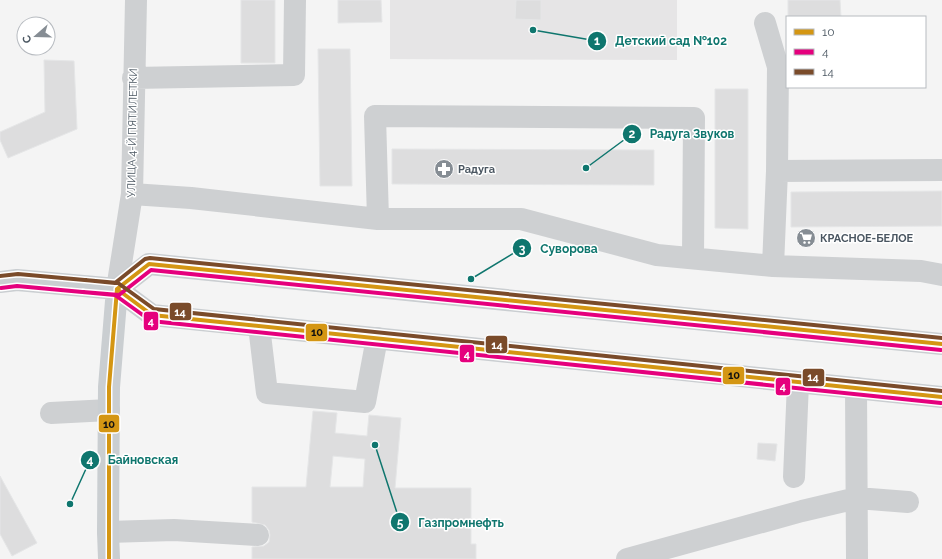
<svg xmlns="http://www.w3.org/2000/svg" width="942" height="559" font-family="Raleway,sans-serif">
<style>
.education{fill:#e6e5e6}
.building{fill:#ddddde;stroke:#e5e6e7;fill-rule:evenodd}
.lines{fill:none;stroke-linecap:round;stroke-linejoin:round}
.minor{stroke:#ced0d2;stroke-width:22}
.major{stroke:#caced1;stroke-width:22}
.bus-1-casing{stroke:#fff;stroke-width:7}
.bus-2-casing{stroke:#fff;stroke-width:7}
.bus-3-casing{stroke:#fff;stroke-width:7}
.bus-1{stroke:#d49613;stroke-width:4}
.bus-2{stroke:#e5007d;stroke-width:4}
.bus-3{stroke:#7a4b2a;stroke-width:4}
.labels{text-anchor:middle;stroke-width:3;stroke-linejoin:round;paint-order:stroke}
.street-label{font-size:11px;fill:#4a5661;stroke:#fff}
.poi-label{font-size:11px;font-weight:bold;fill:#4a5661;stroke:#fff;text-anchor:start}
.leader{fill:none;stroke:#0f766e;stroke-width:1.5}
.callout-dot{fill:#0f766e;stroke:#fff;stroke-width:1.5}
.mark-label{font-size:12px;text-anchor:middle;font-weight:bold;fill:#fff}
.callout-label{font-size:12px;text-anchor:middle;font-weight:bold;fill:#0f766e;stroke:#fff;stroke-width:3;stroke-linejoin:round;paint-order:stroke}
.line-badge{stroke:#fff;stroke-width:1.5}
.badge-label{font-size:11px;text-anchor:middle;font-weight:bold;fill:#fff}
.pale-badge-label{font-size:11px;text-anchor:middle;font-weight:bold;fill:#111}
</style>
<rect width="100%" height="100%" fill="#f4f4f4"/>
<path class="education" d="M390 0H677V60L390 59Z"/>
<path class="building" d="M241 0H275V63H241Z
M338 0H381L382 22 338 23Z
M516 0H541V20L515 19Z
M788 0H840L841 17H788Z
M318 49H350L352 186H320Z
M44 60 74 61 77 129 8 158 0 140V132L45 112Z
M715 89H748V229L715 228Z
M392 149 654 150V185L392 184Z
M942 191V226L791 227V192Z
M313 411 337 413 335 433 367 436 369 415 401 418 395 488H471V544H476V559H252V547L264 546 269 542 270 535 269 530 265 525 252 522V487H306ZM333 456 365 459 363 487H330Z
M758 443 777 444 775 461 757 459Z
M0 476 37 543 12 556 0 534Z"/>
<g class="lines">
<path class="minor" d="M765 23 778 67 777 171
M133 78 294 75 295 0
M132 194 191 198 378 219H521L657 255 773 266 921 271 942 275
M378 219 375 116 694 118 693 258
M773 266 777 171 942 170
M117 289 132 194 136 0
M259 326 267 393 365 402 377 338
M856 388 857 559
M51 413 109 410
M794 477 798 383
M108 532 174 530 258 535
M627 559 802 511 857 498 908 502"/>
<path class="major" d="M0 282 17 280 117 289 152 315 942 397
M117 289 149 264 942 344
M109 559 108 532 109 387 117 289"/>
<defs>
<path id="bus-1" d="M117 289 152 315 942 397
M117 289 149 264 942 344
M109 559V387L117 289"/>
<path id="bus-2" d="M1 288 17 286 115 295 151 321 941 403
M83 292 119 295 151 270 941 350"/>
<path id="bus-3" d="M0 276 18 274 118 283 154 309 942 391
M85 280 115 283 145 259 150 258 942 338"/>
</defs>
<use href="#bus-1" class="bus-1-casing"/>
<use href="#bus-2" class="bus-2-casing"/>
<use href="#bus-3" class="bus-3-casing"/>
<use href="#bus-1" class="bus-1"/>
<use href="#bus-2" class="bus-2"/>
<use href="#bus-3" class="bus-3"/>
</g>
<defs>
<symbol id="pharmacy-disc" viewBox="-11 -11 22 22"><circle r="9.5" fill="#868d94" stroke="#fff"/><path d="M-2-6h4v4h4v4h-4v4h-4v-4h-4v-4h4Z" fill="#fff"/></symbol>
<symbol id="supermarket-disc" viewBox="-11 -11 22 22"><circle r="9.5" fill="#868d94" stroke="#fff"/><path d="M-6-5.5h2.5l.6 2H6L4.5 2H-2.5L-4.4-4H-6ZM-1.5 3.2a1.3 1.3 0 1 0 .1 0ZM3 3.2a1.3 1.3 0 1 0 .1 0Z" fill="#fff"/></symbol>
</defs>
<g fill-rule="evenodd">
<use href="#pharmacy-disc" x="433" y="158" width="22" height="22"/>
<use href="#supermarket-disc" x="795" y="227" width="22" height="22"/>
</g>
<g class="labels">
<g class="street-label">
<text transform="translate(132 133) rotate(-89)" y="4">УЛИЦА 4-Й ПЯТИЛЕТКИ</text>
</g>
<g class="poi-label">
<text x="458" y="173">Радуга</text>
<text x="820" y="242">КРАСНОЕ-БЕЛОЕ</text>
</g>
</g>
<path class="leader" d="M533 30L597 41M586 168L632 134M471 279L522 248M70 504L90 460M375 445L400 522"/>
<g class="callout-dot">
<circle cx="533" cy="30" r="4"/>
<circle cx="586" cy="168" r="4"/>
<circle cx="471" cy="279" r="4"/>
<circle cx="70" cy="504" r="4"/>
<circle cx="375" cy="445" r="4"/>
<circle cx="597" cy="41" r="10"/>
<circle cx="632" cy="134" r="10"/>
<circle cx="522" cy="248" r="10"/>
<circle cx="90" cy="460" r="10"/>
<circle cx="400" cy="522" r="10"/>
</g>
<g class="mark-label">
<text x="597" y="45">1</text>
<text x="632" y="138">2</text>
<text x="522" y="253">3</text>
<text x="90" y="464">4</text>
<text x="400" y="527">5</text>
</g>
<g class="callout-label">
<text x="671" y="45">Детский сад №102</text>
<text x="692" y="138">Радуга Звуков</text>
<text x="569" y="253">Суворова</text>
<text x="143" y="464">Байновская</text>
<text x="461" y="527">Газпромнефть</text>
</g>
<g class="line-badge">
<rect x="169" y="302" width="23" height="19" rx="4" fill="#7a4b2a"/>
<rect x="143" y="311" width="16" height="20" rx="4" fill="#e5007d"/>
<rect x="305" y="323" width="23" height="19" rx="4" fill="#d49613"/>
<rect x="485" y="335" width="23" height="19" rx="4" fill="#7a4b2a"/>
<rect x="459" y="344" width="16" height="19" rx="4" fill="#e5007d"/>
<rect x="722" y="366" width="23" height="19" rx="4" fill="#d49613"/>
<rect x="802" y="368" width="23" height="19" rx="4" fill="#7a4b2a"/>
<rect x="775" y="377" width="16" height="19" rx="4" fill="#e5007d"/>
<rect x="98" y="414" width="22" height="19" rx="4" fill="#d49613"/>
</g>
<g class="badge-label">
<text x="180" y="316">14</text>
<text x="151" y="325">4</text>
<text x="497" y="349">14</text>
<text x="467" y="358">4</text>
<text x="813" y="381">14</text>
<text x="783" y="390">4</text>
</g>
<g class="pale-badge-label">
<text x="317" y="336">10</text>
<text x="734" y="379">10</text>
<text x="109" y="428">10</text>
</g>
<rect x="786" y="16" width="140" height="72" fill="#ffffff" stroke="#b7bbc0"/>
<rect x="794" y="29" width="20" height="6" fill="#d49613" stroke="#b7bbc0"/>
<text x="822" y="36" font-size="12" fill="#4a5661">10</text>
<rect x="794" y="49" width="20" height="6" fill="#e5007d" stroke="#b7bbc0"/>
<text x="822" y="56" font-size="12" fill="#4a5661">4</text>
<rect x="794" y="69" width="20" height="6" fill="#7a4b2a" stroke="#b7bbc0"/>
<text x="822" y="76" font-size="12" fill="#4a5661">14</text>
<g transform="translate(36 36) rotate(250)"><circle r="19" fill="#ffffff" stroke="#b7bbc0"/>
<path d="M0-3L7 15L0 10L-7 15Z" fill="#868d94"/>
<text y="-6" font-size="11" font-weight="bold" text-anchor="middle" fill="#4a5661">С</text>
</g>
</svg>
